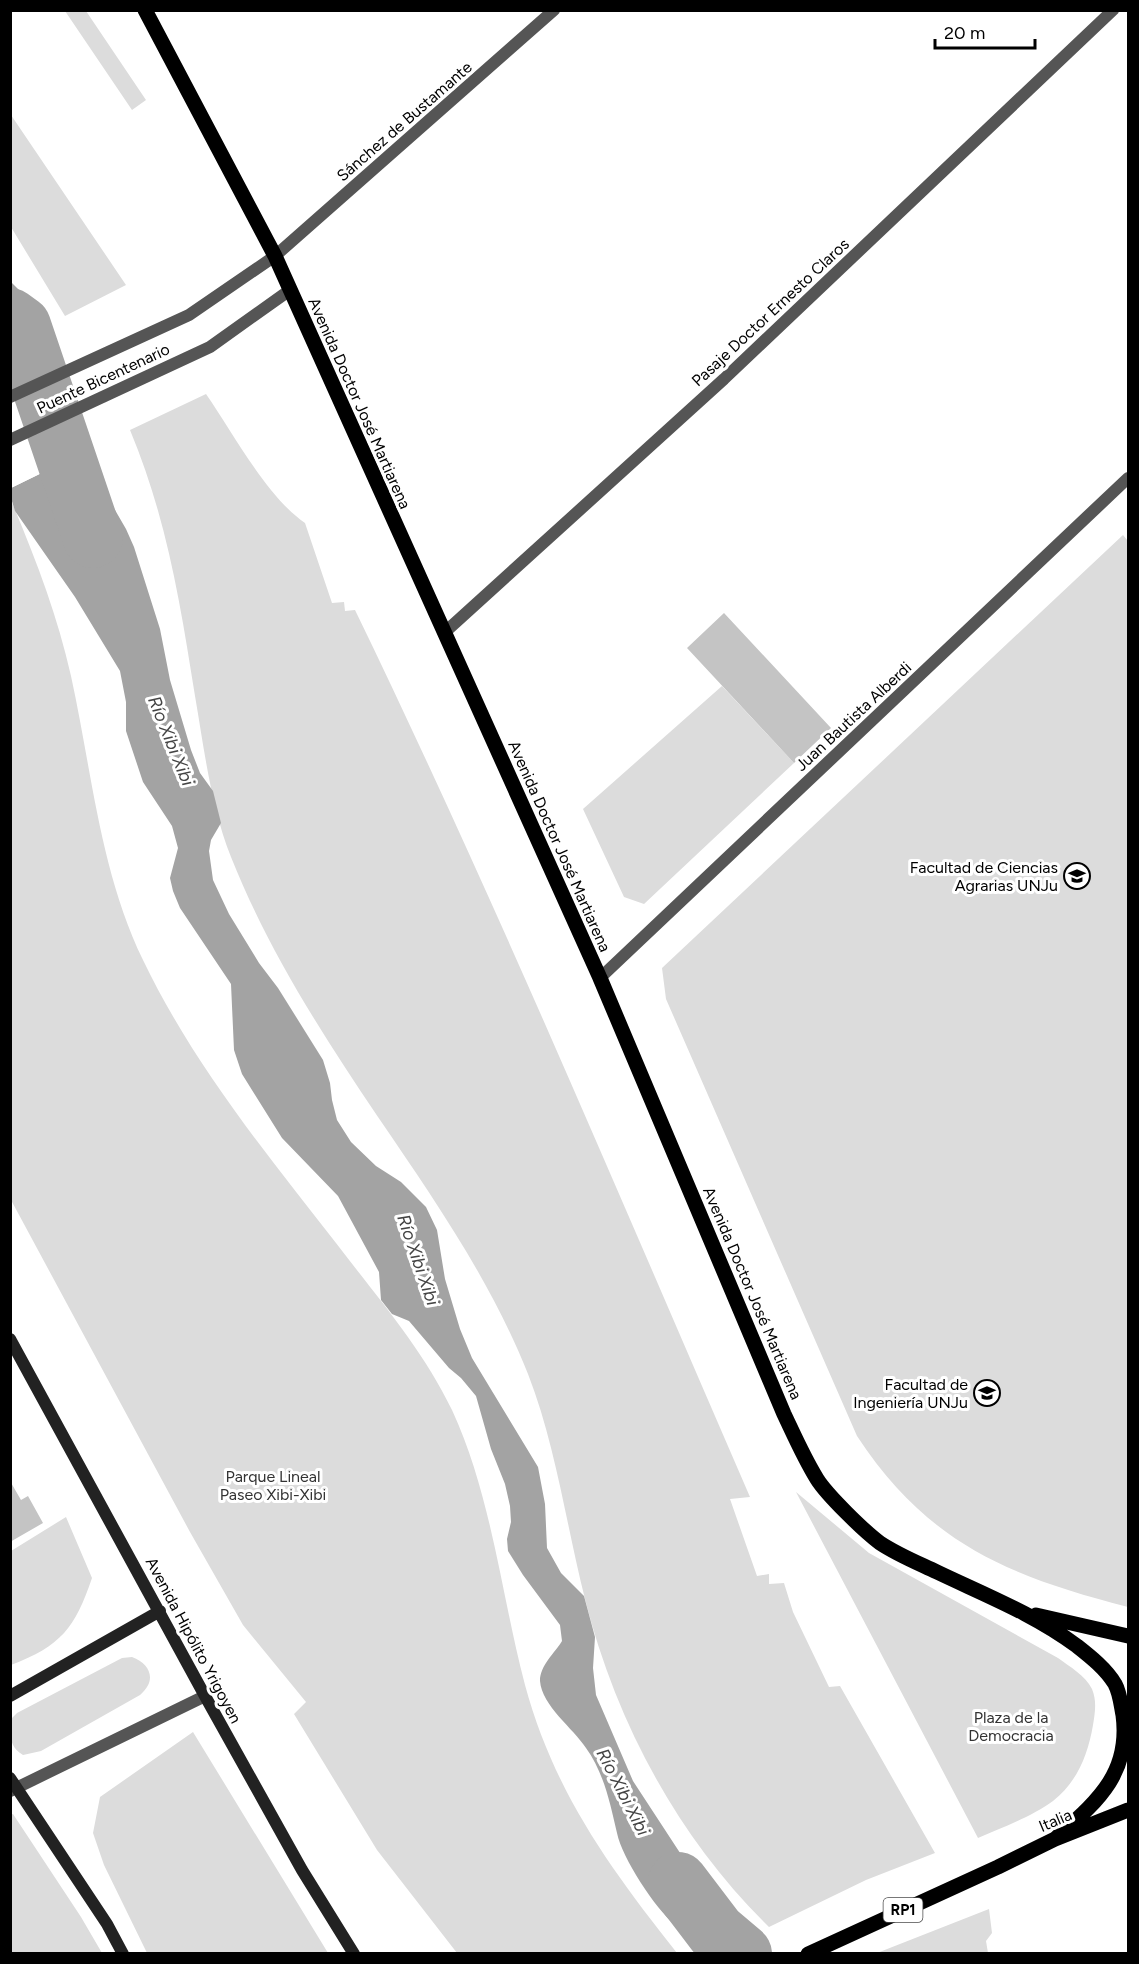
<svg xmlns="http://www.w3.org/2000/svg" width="1139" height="1964" font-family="Figtree,sans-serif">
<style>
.green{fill:#dcdcdc}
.water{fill:#a3a3a3}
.pier{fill:#fff}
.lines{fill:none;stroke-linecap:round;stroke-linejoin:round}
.river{stroke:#a3a3a3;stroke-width:60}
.building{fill:#c4c4c4}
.service{stroke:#555;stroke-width:12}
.minor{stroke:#555;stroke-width:12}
.tertiary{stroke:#555;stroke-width:12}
.secondary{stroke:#222;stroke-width:12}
.primary{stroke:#000;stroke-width:15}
.labels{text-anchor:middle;stroke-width:6;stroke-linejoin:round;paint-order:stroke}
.shield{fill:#fff;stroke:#4c4c4c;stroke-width:1.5}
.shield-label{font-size:15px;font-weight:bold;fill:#000}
.street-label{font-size:16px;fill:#000;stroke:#fff}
.poi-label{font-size:16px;fill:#000;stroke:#fff;text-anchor:end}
.park-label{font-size:16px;fill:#333;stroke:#fff}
.water-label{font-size:18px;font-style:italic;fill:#444;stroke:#fff}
</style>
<rect width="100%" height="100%" fill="#fff"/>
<path class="green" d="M65 11H86L146 100 132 110Z
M11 115 126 285 65 316 11 227Z
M206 394C233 433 267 497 305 523L332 603 344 602 345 611 355 610C496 901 621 1200 750 1497L730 1499 757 1576 769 1574V1584L784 1583 793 1612 829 1687 840 1686 935 1853 866 1880 769 1927C678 1838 616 1722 585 1599 566 1524 556 1446 528 1374 491 1281 434 1199 378 1117 322 1034 268 950 231 857 211 807 204 748 195 696 180 602 167 519 130 430Z
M10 498C35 557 57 614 71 676 92 772 100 871 143 960 193 1064 265 1152 336 1243 377 1297 422 1348 452 1410 492 1497 501 1594 525 1685 554 1792 610 1868 677 1953H457L377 1850 294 1714 306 1702 243 1625 190 1532 11 1200Z
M1123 535 1128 541V1607C1009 1576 928 1544 857 1436L666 999 662 968Z
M722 686 794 763 644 904 624 897 583 809Z
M796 1492 869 1553 1058 1658C1070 1667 1085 1675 1092 1689 1097 1701 1095 1713 1093 1725 1088 1755 1077 1782 1053 1801 1033 1816 1001 1828 978 1838Z
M66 1517 92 1578C75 1628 61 1646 11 1665V1551Z
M132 1657C151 1664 157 1681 140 1695L41 1751 23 1755C8 1746 10 1734 11 1719L17 1713 122 1658Z
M193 1732 328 1953H147L104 1865 93 1833 100 1797Z
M13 1814 81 1917 102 1953H11L10 1815Z
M989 1909 992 1933 986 1941 988 1953H877Z"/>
<path class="water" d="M11 282 33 304 45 325 11 342Z
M82 453 126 529 134 547 160 629 170 680 191 750 200 773 213 791 221 823 211 840 209 851 213 880 229 914 259 963 278 988 323 1060 330 1083 332 1100 337 1120 351 1142 376 1166 401 1182 426 1207 437 1230 445 1279 460 1329 472 1358 538 1467 545 1504 547 1548 561 1573 584 1596 595 1637 593 1668 596 1695 633 1781 701 1885 751 1935 719 1949C704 1942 688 1935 675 1925 655 1908 622 1858 617 1833 610 1803 604 1773 586 1748 573 1728 542 1706 540 1681 540 1665 555 1653 562 1641L560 1625 523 1575 508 1551 507 1539 511 1522 510 1506 505 1484 491 1449 476 1396 461 1378 449 1368 409 1321 392 1314 381 1300 379 1272 338 1196 282 1138 242 1074 234 1050 231 984 180 908 173 891 170 878 178 848 172 826 143 782 126 731V702L120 671 75 597 15 511 11 498V488Z"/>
<path class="pier" d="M81 451 85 452 11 488 10 484Z"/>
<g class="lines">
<path class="river" d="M10 318 21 326 93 538
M678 1882 716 1932 742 1954"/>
</g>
<path class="building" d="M724 613 831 728 794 763 687 648Z
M10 1481 21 1500 28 1496 43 1523 10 1542Z"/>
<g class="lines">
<path class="service" d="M10 1791 205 1696"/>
<path class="minor" d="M275 256 554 10
M444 633 724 379 1113 10
M600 978 1128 478"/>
<path class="tertiary" d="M10 397 189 315 275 256
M10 440 210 347 290 290"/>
<path class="secondary" d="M10 1339 205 1696 302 1870 354 1954
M10 1696 160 1611
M10 1778 107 1924 123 1954"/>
<path class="primary" d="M145 10 275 256 600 978 784 1414C794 1435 804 1458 817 1479 827 1495 864 1531 880 1543 898 1555 918 1563 937 1572 985 1595 1034 1614 1077 1646 1091 1657 1106 1669 1115 1684 1120 1693 1121 1705 1123 1715 1131 1775 1095 1803 1055 1839
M1036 1615 1128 1636
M808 1954 998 1867 1055 1839 1128 1810"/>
</g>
<defs>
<symbol id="university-ring" viewBox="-11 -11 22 22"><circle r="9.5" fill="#fff" stroke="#000" stroke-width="1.5"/><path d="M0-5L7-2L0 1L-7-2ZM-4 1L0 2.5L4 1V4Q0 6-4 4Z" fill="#000"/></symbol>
</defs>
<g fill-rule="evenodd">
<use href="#university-ring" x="1062" y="861" width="30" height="30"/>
<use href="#university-ring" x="972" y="1378" width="30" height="30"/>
</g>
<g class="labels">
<rect class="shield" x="883.5" y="1898" width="39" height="24" rx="4.5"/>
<g class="shield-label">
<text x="903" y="1915">RP1</text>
</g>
<g class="street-label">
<text transform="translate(404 121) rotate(-41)" y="6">Sánchez de Bustamante</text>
<text transform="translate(770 312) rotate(-43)" y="6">Pasaje Doctor Ernesto Claros</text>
<text transform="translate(103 378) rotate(-25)" y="6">Puente Bicentenario</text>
<text transform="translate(360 403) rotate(66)" y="6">Avenida Doctor José Martiarena</text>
<text transform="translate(853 716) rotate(-43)" y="6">Juan Bautista Alberdi</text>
<text transform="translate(560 846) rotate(66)" y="6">Avenida Doctor José Martiarena</text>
<text transform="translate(753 1293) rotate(67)" y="6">Avenida Doctor José Martiarena</text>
<text transform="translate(194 1640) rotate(62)" y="6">Avenida Hipólito Yrigoyen</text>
<text transform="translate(1055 1820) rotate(-23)" y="6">Italia</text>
</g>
<g class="poi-label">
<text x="1058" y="873">Facultad de Ciencias<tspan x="1058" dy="18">Agrarias UNJu</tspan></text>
<text x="968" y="1390">Facultad de<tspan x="968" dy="18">Ingeniería UNJu</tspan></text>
</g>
<g class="park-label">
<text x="273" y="1482">Parque Lineal<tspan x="273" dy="18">Paseo Xibi-Xibi</tspan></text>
<text x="1011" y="1723">Plaza de la<tspan x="1011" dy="18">Democracia</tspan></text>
</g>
<g class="water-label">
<text transform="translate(171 741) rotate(68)" y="6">Río Xibi Xibi</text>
<text transform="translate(418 1260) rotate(71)" y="6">Río Xibi Xibi</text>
<text transform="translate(623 1792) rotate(63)" y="6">Río Xibi Xibi</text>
</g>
</g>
<rect width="1139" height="1964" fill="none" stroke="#000000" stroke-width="24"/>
<path d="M935 39v9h100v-9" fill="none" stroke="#000000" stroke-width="3"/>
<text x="944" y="39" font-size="18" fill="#000000" stroke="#ffffff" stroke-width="4.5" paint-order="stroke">20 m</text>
</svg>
